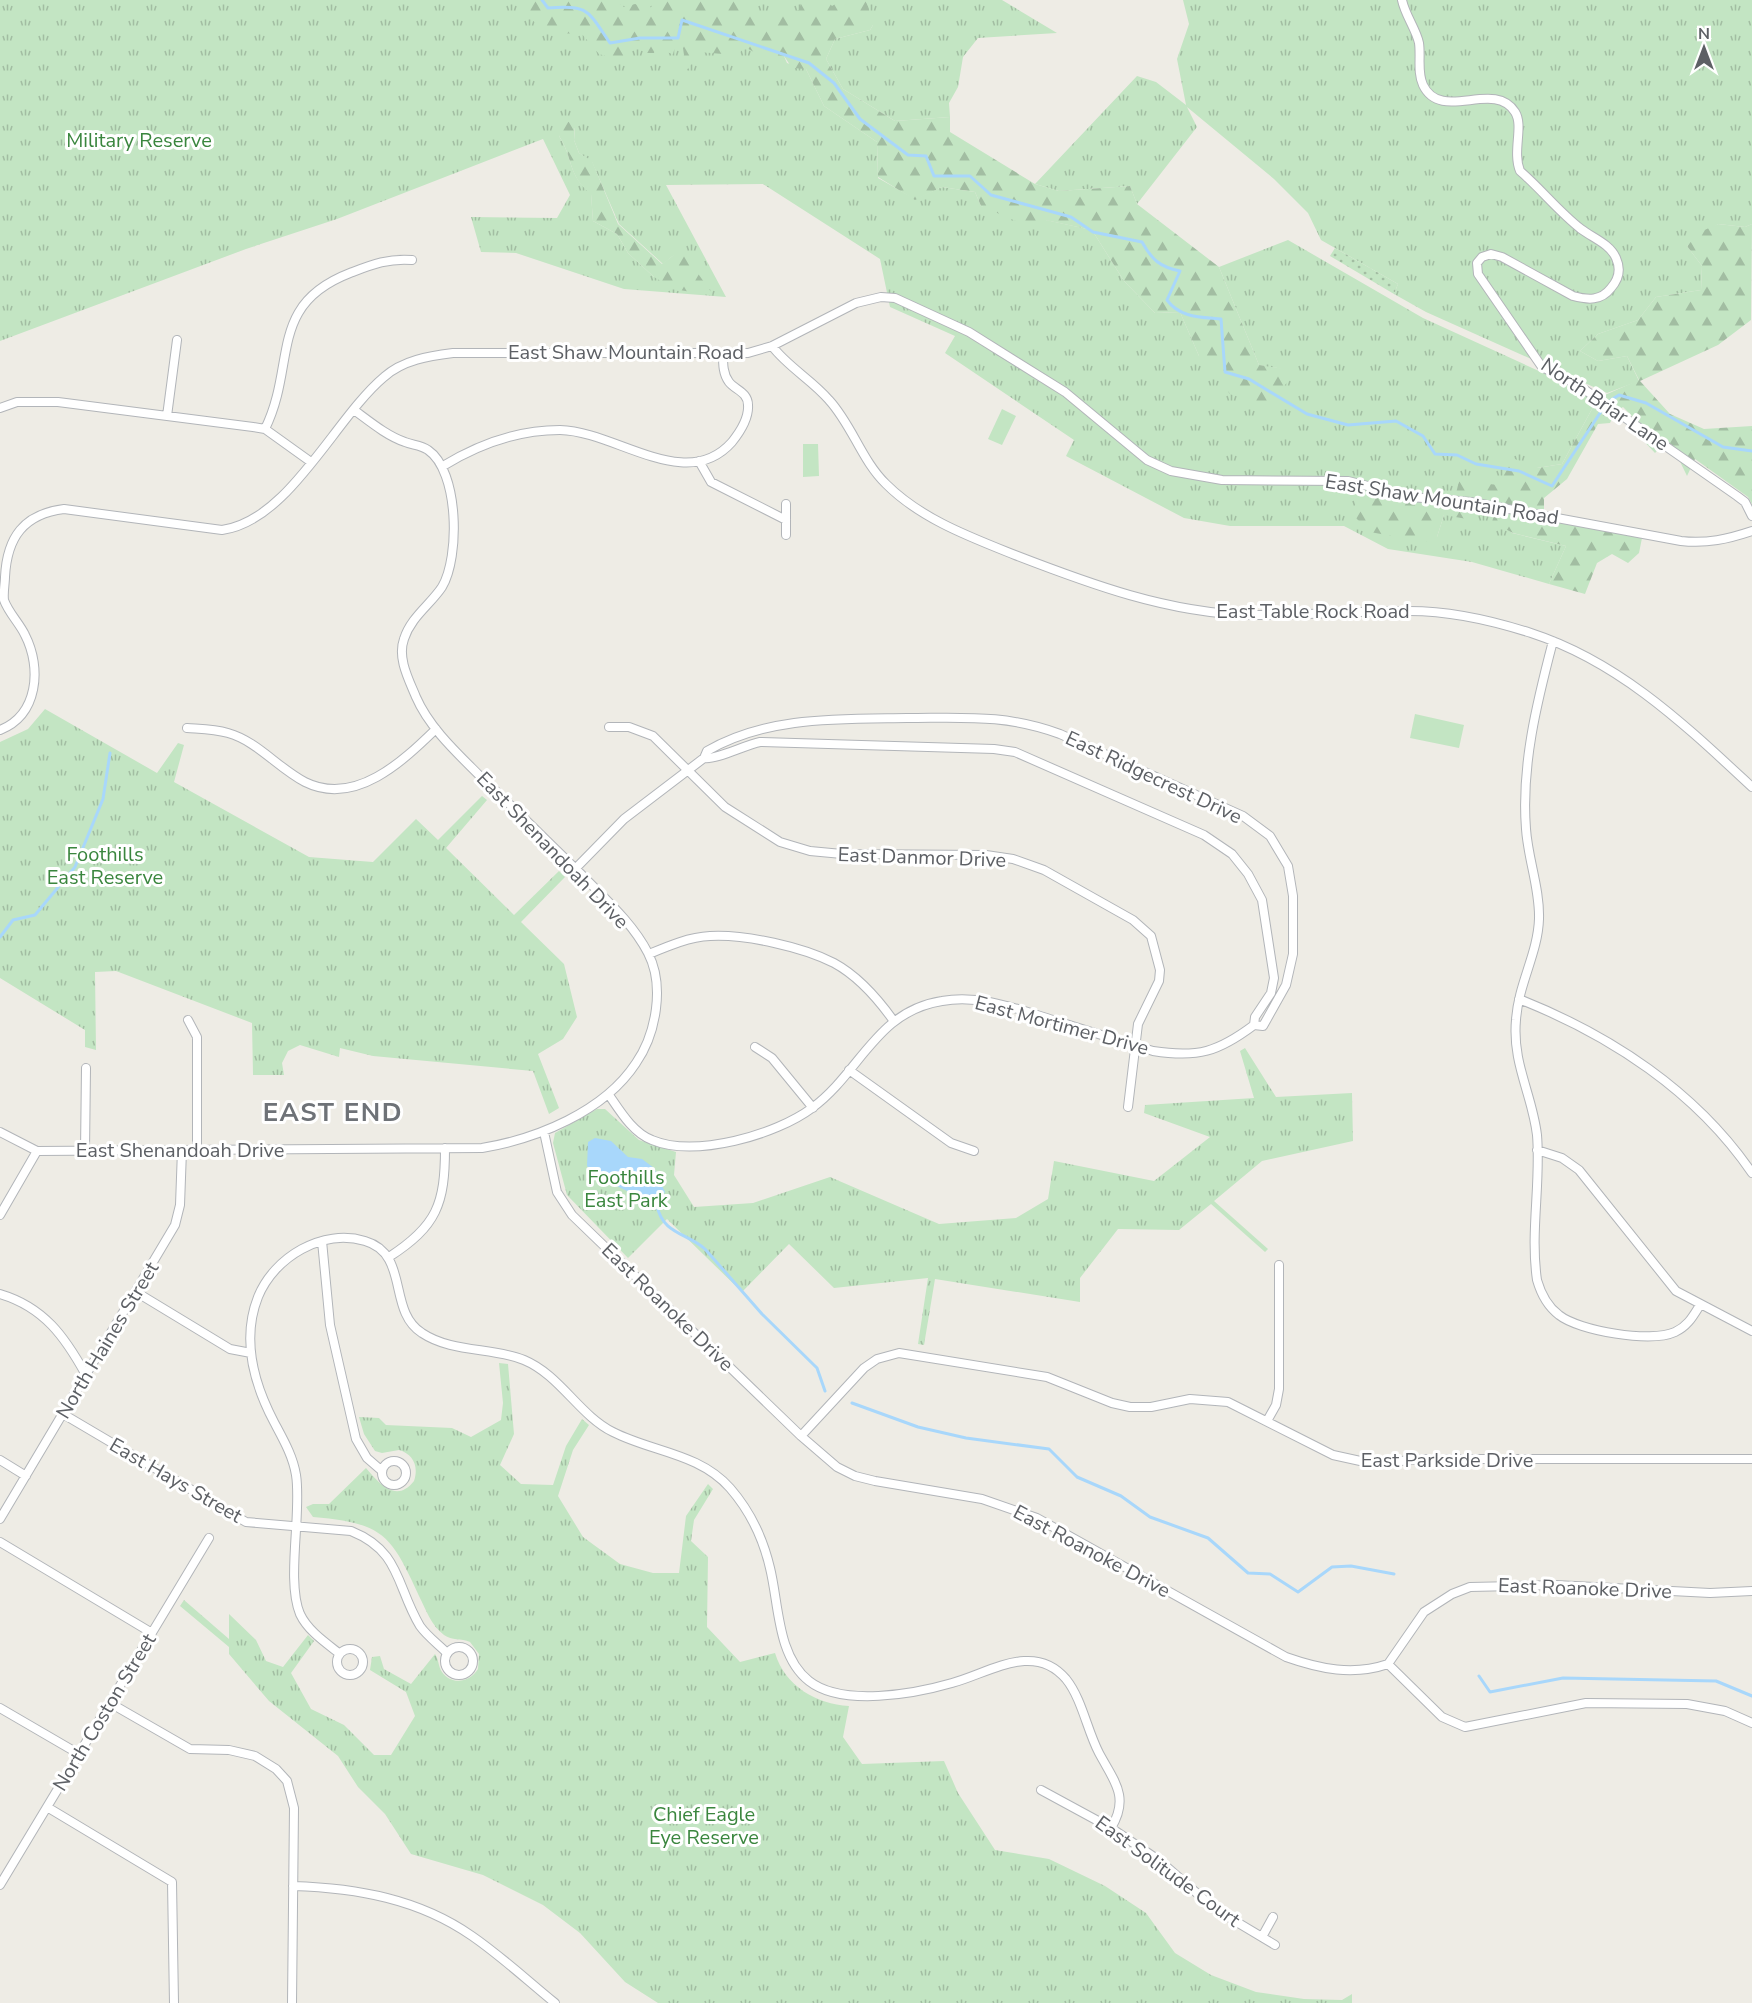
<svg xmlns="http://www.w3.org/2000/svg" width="1752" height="2003" font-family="'Nunito Sans',sans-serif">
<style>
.grass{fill:url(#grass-tufts);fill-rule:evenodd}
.forest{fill:url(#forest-firs)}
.garden{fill:url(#garden-dots)}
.pitch{fill:#c3e5c3}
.water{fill:#a8d7fb}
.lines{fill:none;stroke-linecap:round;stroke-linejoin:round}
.stream{stroke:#a8d7fb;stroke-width:3}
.minor-casing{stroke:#b2b5b9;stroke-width:10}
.minor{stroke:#fff;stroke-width:8}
.labels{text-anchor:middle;stroke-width:6;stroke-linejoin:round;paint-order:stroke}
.park-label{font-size:20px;fill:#3a863e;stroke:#fff}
.street-label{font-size:20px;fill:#5d6065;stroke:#fff}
.district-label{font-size:26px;font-weight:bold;letter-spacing:1.5px;fill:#6e7277;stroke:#fff}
</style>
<defs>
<pattern id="grass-tufts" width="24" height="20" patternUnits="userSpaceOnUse" patternTransform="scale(1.5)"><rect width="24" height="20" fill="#c3e5c3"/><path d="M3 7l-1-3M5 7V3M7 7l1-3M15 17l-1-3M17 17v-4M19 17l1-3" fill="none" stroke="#a2bda2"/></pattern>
<pattern id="forest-firs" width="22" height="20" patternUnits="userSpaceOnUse" patternTransform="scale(1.5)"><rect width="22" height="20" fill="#c3e5c3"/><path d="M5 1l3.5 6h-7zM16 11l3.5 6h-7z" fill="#a2bda2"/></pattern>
<pattern id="garden-dots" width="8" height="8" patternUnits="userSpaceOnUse" patternTransform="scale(1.5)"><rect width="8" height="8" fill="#c3e5c3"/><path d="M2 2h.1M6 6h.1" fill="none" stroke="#a2bda2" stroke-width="1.8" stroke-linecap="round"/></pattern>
</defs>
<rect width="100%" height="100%" fill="#eeece5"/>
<path class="grass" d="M0 0H1002L1057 33 978 38 963 57 958 87 949 103 950 117 895 121 843 89 826 59 835 39 870 30 873 25 773 56H784L787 63 806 69 824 106 877 142 878 178 915 199 942 187 975 192 981 206 1092 230 1124 281 1155 313 1180 312 1199 356 1283 369 1259 365 1219 267 1288 240 1423 318 1598 398 1562 464 1537 468 1454 506 1410 500 1355 488 1437 537 1444 515 1472 507 1495 512 1512 533 1566 546 1549 584 1472 562 1388 549 1344 526H1230L1184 518 1066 456 1074 440 945 353 955 336 890 307 880 259 763 184 666 185 726 297 624 289 516 253 481 252 471 217 557 218 570 195 543 139 337 219 246 249 0 341ZM575 128 574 140 579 153 592 162 619 224 663 264 674 255 654 277 628 253 617 234 593 221 591 193C567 175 574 159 559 136Z
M1183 0H1752V224L1745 227 1718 224 1687 246 1702 266 1701 290 1656 297 1638 320 1598 334 1580 351 1598 361 1627 356 1639 381 1607 393 1426 312 1394 294 1398 284 1321 240 1308 213 1274 179 1187 107 1197 127 1137 204 1130 186 1059 191 1035 184 1137 76 1156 82 1186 105 1177 59 1189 24Z
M45 709 157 773 178 743 184 745 174 782 309 857 373 862 416 819 438 840 482 796 487 800 446 848 514 915 559 871 565 877 521 922 564 964 577 1017 563 1039 538 1054 559 1108 549 1114 533 1071 373 1056 340 1048 339 1057 300 1045 288 1051 282 1063 284 1075H253L252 1023 116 971 95 972 96 1050 85 1047V1030L0 978V742L28 729Z
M1245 1048 1276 1097 1352 1093 1353 1141 1262 1161 1214 1201 1268 1249 1265 1252 1211 1204 1179 1230 1118 1229 1080 1278V1302L935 1279 924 1345 918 1344 928 1278 834 1288 789 1244 742 1292 667 1219 628 1258 567 1195 553 1143 555 1133 597 1109H605L639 1140 676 1152 674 1175 694 1207 753 1203 830 1177 939 1224 1016 1218 1048 1199 1054 1161 1154 1181 1210 1137 1144 1113 1145 1105 1254 1098 1240 1051Z
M499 1363 508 1364 514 1434 500 1465 521 1484 553 1485 566 1446 582 1419 589 1425 573 1450 558 1496 583 1537 620 1564 653 1573H679L686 1516 708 1484 713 1489 694 1520 691 1541 708 1557 707 1627 740 1662 775 1653C785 1686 816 1704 849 1706L843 1737 862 1764 944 1761 958 1793 995 1850 1049 1859 1105 1886 1146 1913 1175 1953 1211 1975 1256 1992 1304 1999 1342 2000 1352 1994V2003H658L625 1982 580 1933 543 1905 483 1875 411 1854 385 1814 358 1787 338 1756 269 1701 229 1654V1647L180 1606 184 1600 229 1639V1614L256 1640 266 1661 283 1667 308 1635 314 1641 291 1673 311 1709 344 1725 374 1755H391L415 1716 406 1692 370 1670 372 1657 380 1656 384 1669 411 1684 435 1654C439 1660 438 1666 442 1672 452 1686 470 1682 478 1669L479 1654 470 1642C461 1638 452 1641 444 1635 431 1625 426 1610 419 1596 391 1534 383 1523 313 1517L306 1507 313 1504H329L366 1468C379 1483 396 1504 414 1481 419 1466 413 1454 399 1450L382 1453 375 1451 364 1434 359 1417 379 1418 386 1425 452 1428 471 1437 501 1420 503 1403Z"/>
<path class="forest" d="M508 0H614L624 7 635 4 650 8 658 0H738L760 13 788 14 799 10 802 0H826L832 6 842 0H866L873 25 870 30 835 39 826 59 843 89 895 121 950 117V132L1035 184 1059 191 1130 186 1137 204 1219 267 1259 365 1283 369 1289 380 1268 406 1230 394 1199 356 1180 312 1155 313 1124 281 1092 230 1045 220 1032 228 981 206 975 192 942 187 915 200 878 177 877 142 824 106 806 69 792 68 784 56 763 57 743 46 738 58 733 57 730 44 727 45 723 54 699 52 688 69 680 67 684 55 682 41 676 43 673 54 666 52 662 43 657 45 654 53H647L637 46 628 48 622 61 599 54 581 33C544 35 540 31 518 2Z
M571 121 575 124 574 140 579 153 592 161 618 224 662 264 674 255 684 254 714 296 674 289 654 277 628 253 617 234 593 221 591 194C567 175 574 159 559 136L565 123Z
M1718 224 1745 227 1752 224 1751 320 1718 345 1640 381 1670 414 1704 429 1752 426V504L1748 497 1695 459 1687 476 1672 445 1666 441 1655 453 1638 435 1632 416 1623 407 1615 412 1610 423 1598 424 1567 479 1544 498V519L1642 538 1639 553 1628 563 1612 554 1597 563 1585 594 1549 584 1566 546 1513 533 1492 522 1495 512 1472 507 1467 519 1444 515 1437 537 1425 542 1370 532 1355 517V488L1410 500 1453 506 1459 481 1499 485 1510 457 1537 468 1562 464 1598 398 1639 380 1627 356 1598 361 1580 351 1598 334 1638 320 1656 297 1701 290 1702 266 1687 246 1700 232Z"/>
<path class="garden" d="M1335 248 1398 284 1394 294 1330 256Z"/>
<path class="pitch" d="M1002 409 1016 416 1002 445 988 439Z
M803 444H818L819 476 803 477Z
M1415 714 1464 725 1459 748 1410 738Z"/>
<path class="water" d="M595 1138 611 1141 628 1157 642 1159 654 1168 665 1192 657 1206 597 1176 587 1166 588 1142Z"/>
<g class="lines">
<path class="stream" d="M542 0 548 8C589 4 588 11 610 43L640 38H678L682 20 809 63 834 83 860 119 908 155 926 156 934 176H970L991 195 1071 217 1093 232 1142 242C1152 260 1160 267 1180 271L1167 300C1180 318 1201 317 1221 319L1225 372 1249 379 1307 414 1348 425 1396 421 1423 436 1435 454 1457 455 1476 464 1519 471 1552 486 1604 407
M1611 400 1619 395 1646 403 1723 447 1752 451
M0 937 13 920 35 915 75 867 103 799 110 753
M657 1206C663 1234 687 1233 705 1249L762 1314 817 1368 825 1391
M852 1403 918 1427 966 1438 1049 1449 1077 1477 1121 1496 1150 1517 1208 1538 1248 1573 1270 1574 1298 1592 1332 1567 1351 1566 1394 1574
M1479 1676 1490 1692 1563 1678 1716 1681 1752 1696"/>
<defs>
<path id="minor" d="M1402 0C1405 15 1416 29 1419 43 1421 57 1417 72 1423 85 1441 123 1494 79 1515 112 1524 126 1512 151 1520 171 1541 189 1559 212 1581 229 1593 238 1610 244 1616 258 1621 269 1619 279 1611 288 1601 301 1588 300 1573 296L1502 257 1491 254 1482 257 1477 263 1478 274 1542 367 1578 385 1737 496 1745 502 1752 516
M772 346C788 367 812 380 829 400 852 425 862 461 886 484 921 519 970 537 1015 555 1090 584 1168 613 1250 615 1301 616 1352 611 1403 611 1445 610 1491 620 1531 633 1620 662 1685 725 1752 787
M0 408 17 402H58L253 427 265 429 311 462
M167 416 177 340
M265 429C297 364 267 305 350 273 371 265 388 258 412 260
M699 461 711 482 786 520
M443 466C479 444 517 430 560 430 616 431 686 494 732 442 740 432 749 418 748 405 748 392 735 390 729 382 723 374 723 364 723 355
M786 535V504
M1553 641C1537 702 1521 766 1526 829 1528 859 1540 889 1539 919 1538 953 1518 985 1516 1020 1512 1063 1532 1094 1537 1135 1541 1183 1530 1232 1537 1280 1541 1294 1547 1306 1559 1315 1579 1331 1651 1343 1675 1332 1688 1326 1693 1316 1700 1305
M609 727H629L653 736 725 807 780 842 810 851 842 854 986 855 1013 859 1044 870 1133 920 1151 936 1160 970 1159 981 1138 1024 1128 1107
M187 728C200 729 214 729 228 733 257 741 278 768 305 782 355 807 403 761 436 729
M0 730C38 715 42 668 25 635 20 624 8 612 4 600 3 593 5 583 5 577 7 537 24 514 64 509L222 530C289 521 335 418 384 377 403 360 429 356 453 353H748L772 346 856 303 881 297 895 298 969 332 1065 392 1147 460 1171 471 1222 480 1348 481 1411 497 1471 502 1681 541C1707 544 1728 539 1752 531
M575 869 624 819 704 758 707 751C768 716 838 719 907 718 963 718 1006 714 1060 734L1243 816 1270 836 1288 866 1293 896V954L1286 985 1263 1026 1254 1025 1255 1017 1271 993 1274 978 1262 900 1248 874 1232 854 1204 835 1015 752 994 749 760 742C745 745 716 760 704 758
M649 954C668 946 689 937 710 936 745 934 803 947 834 963 858 976 878 999 893 1020
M1519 999C1610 1035 1696 1091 1752 1173
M188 1020 197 1037V1150
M755 1047 772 1058 813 1108
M849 1070 951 1143 974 1151
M609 1095C620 1111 633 1133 652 1140 695 1158 776 1135 812 1108 860 1073 876 1011 942 1001 980 994 1017 1009 1053 1020 1086 1030 1120 1041 1153 1051 1198 1058 1218 1052 1254 1025
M0 1132 37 1151 482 1148C536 1139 604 1112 636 1063 656 1034 665 986 648 953 632 922 604 898 580 873 546 840 513 807 479 775 456 752 429 727 416 697 409 680 397 658 404 639 411 617 430 605 442 587 460 557 459 471 428 450 421 445 412 445 405 442 387 436 369 421 354 410
M544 1132 557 1192 572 1215 801 1436 837 1467 855 1476 875 1481 982 1499 1037 1518 1286 1657C1320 1669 1353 1676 1388 1664L1424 1612 1452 1594 1470 1587 1556 1585 1710 1593 1752 1591
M1537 1150 1562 1158 1579 1170 1676 1291 1752 1331
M85 1151 86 1068
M0 1215 37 1151
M322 1241 330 1325 356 1439 367 1458 382 1471
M389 1257C437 1226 445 1204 445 1148
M136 1292 230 1349 251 1353
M0 1294C44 1307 65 1337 86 1375
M63 1414 246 1522 351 1531C401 1551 396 1586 420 1626 427 1636 438 1644 447 1653
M1267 1421 1276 1405 1279 1389V1265
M801 1436 864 1368 877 1359 899 1353 1047 1377 1112 1403 1130 1407H1151L1190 1399 1228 1402 1333 1455 1374 1464 1419 1459H1752
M0 1460 26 1476
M382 1473a12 12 0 1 1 24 0a12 12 0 1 1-24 0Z
M0 1519 175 1225 180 1205 182 1150
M0 1542 152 1633
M445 1661a14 14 0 1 1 28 0a14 14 0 1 1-28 0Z
M337 1662a13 13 0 1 1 26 0a13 13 0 1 1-26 0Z
M340 1654C326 1643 308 1631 300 1614 286 1581 302 1512 296 1475 293 1456 283 1439 274 1422 254 1384 241 1340 258 1297 274 1257 323 1228 365 1241 410 1254 387 1311 422 1333 452 1353 492 1347 524 1360 560 1375 579 1415 613 1432 652 1452 699 1453 730 1488 750 1511 763 1538 770 1568 779 1604 777 1656 809 1681 842 1707 914 1694 952 1683 989 1673 1034 1641 1066 1679 1082 1699 1087 1730 1099 1753 1114 1781 1130 1797 1111 1828
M1388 1664 1442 1717 1465 1727 1586 1703 1687 1704 1725 1711 1752 1723
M110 1703 190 1749 229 1750 255 1756 276 1769 287 1781 294 1808 292 2003
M0 1708 79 1754
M1041 1790 1111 1828 1160 1861 1215 1909 1275 1945
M47 1807 172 1882 174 2003
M0 1885 209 1538
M293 1886C357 1888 419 1899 472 1936 501 1956 528 1981 555 2003
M1262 1937 1273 1917"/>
</defs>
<use href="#minor" class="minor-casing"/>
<use href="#minor" class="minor"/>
</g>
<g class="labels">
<g class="park-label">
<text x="139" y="147">Military Reserve</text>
<text x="105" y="861">Foothills<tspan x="105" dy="23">East Reserve</tspan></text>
<text x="626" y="1184">Foothills<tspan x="626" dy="23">East Park</tspan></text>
<text x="704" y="1821">Chief Eagle<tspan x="704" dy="23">Eye Reserve</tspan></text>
</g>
<g class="street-label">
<text x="626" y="359">East Shaw Mountain Road</text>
<text transform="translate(1605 404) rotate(34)" y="7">North Briar Lane</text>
<text transform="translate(1442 499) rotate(9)" y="7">East Shaw Mountain Road</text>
<text x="1313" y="618">East Table Rock Road</text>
<text transform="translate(1154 777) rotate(25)" y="7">East Ridgecrest Drive</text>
<text transform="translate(553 850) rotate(46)" y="7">East Shenandoah Drive</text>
<text transform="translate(922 857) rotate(2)" y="7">East Danmor Drive</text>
<text transform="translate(1062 1025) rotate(15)" y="7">East Mortimer Drive</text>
<text x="180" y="1157">East Shenandoah Drive</text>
<text transform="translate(668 1307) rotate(44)" y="7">East Roanoke Drive</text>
<text transform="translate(107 1340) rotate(-59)" y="7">North Haines Street</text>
<text x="1447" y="1467">East Parkside Drive</text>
<text transform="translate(176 1480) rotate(30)" y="7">East Hays Street</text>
<text transform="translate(1092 1551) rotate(28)" y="7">East Roanoke Drive</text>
<text transform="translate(1585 1588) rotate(2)" y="7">East Roanoke Drive</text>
<text transform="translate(104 1712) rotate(-59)" y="7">North Coston Street</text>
<text transform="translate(1168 1871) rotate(36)" y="7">East Solitude Court</text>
</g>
<g class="district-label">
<text x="333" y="1121">EAST END</text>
</g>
</g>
<g transform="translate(1704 48)" stroke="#ffffff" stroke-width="4.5" paint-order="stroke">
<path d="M0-4.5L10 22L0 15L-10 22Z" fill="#5d6065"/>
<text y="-9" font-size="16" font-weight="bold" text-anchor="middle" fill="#5d6065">N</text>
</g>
</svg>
